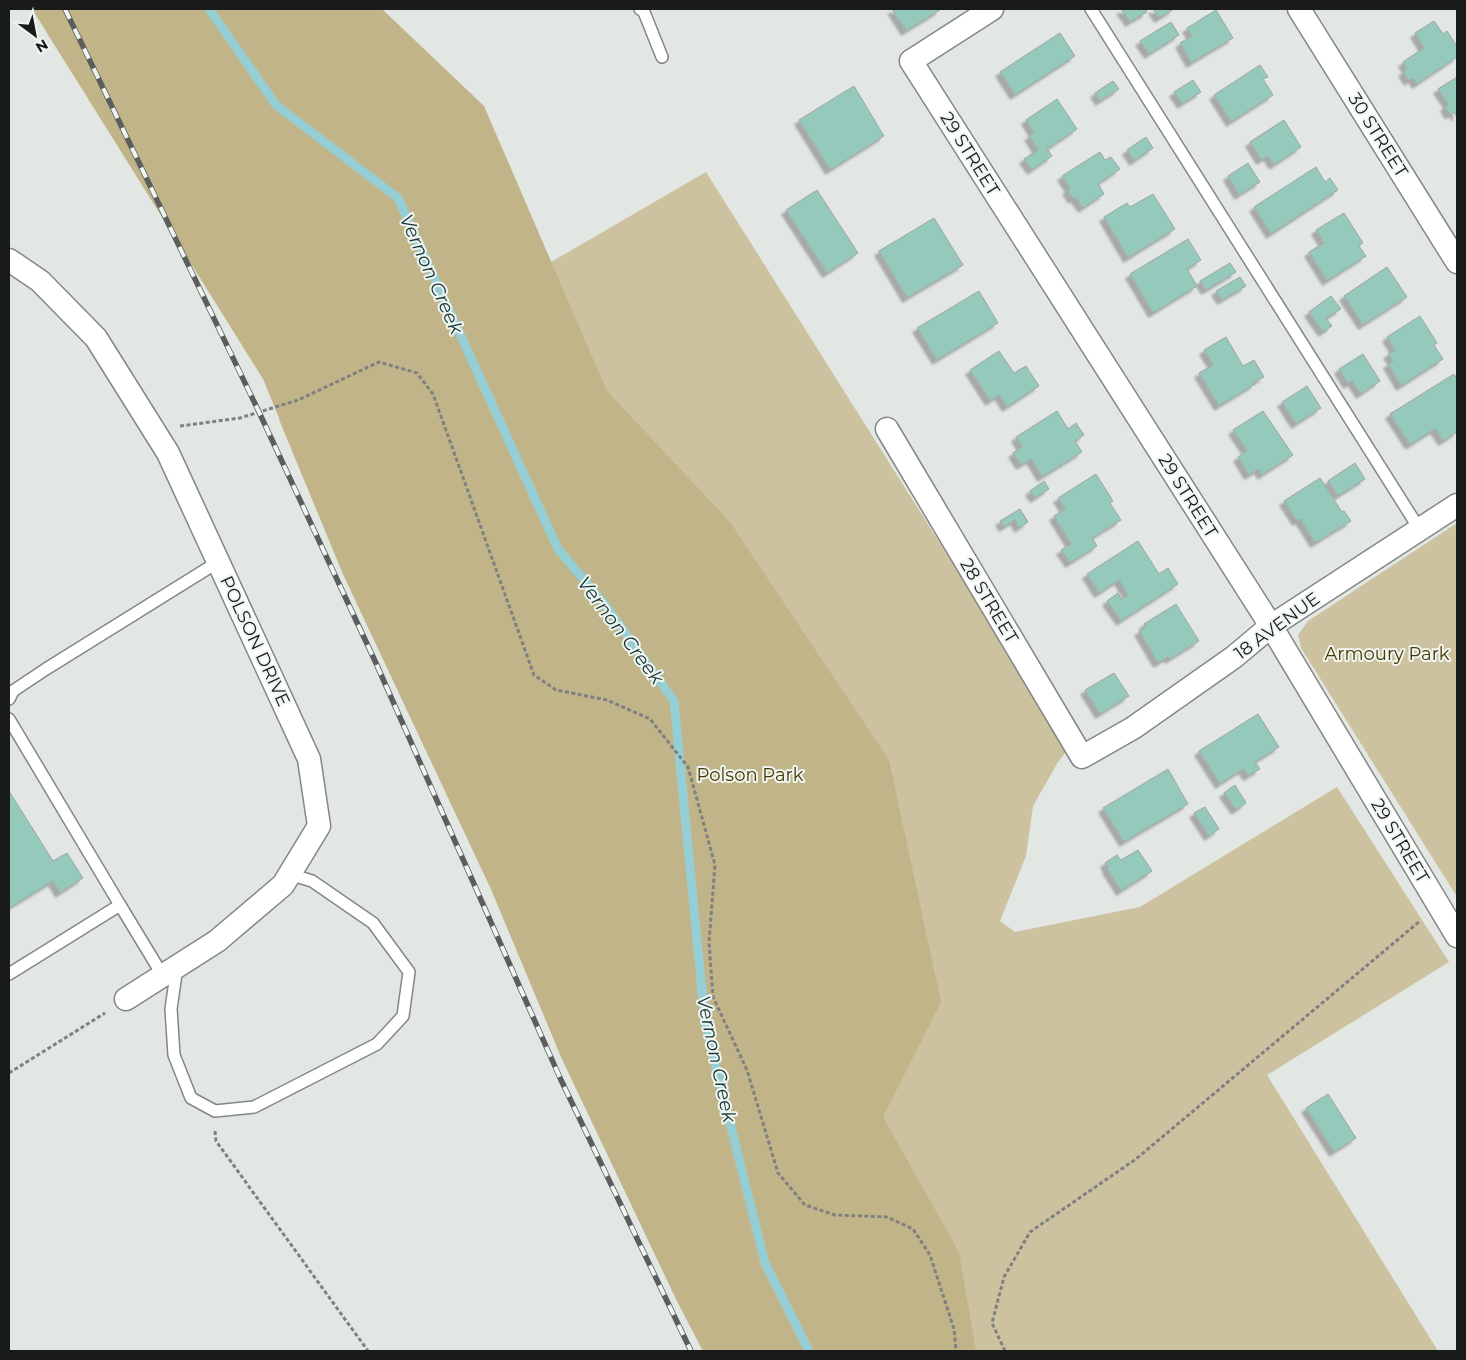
<svg xmlns="http://www.w3.org/2000/svg" width="1466" height="1360" viewBox="0 0 1466 1360" font-family="Montserrat,sans-serif">
	<defs>
		<filter id="shadow"><feDropShadow dx="-4.5" dy="4.5" stdDeviation="1" flood-color="#0004"/></filter>
	</defs>
	<rect width="100%" height="100%" fill="#e2e7e3"/>
	<g fill="#cdc2a0">
		<path d="M 706,172 L 1069,748 L 1058,762 L 1033,806 L 1026,856 L 1000,921 L 1015,932 L 1140,907 L 1337,787 L 1449,962 L 1267,1075 L 1438,1351 L 703,1351 L 678,1303 L 562,1059 L 491,889 L 343,574 L 279,420 Z"/>
		<path d="M 1457,523 L 1457,897 L 1301,648 L 1298,635 L 1308,621 Z"/>
	</g>
	<path fill="#c1b489" d="M 32,9 L 382,9 L 484,106 L 607,391 L 730,522 L 889,760 L 941,1002 L 883,1117 L 959,1252 L 976,1351 L 703,1351 L 678,1303 L 562,1059 L 491,889 L 343,574 L 263,379 Z"/>
	<g fill="none" stroke-linecap="round" stroke-linejoin="round">
		<path stroke="#95ced4" stroke-width="9" d="M 209,9 L 276,105 L 398,198 L 558,549 L 606,606 L 674,701 L 705,1023 L 765,1263 L 809,1351"/>
	</g>
	<g fill="#94c9bb" stroke="#9fa6a4" filter="url(#shadow)">
		<path d="M 892,9 L 939,9 L 940,10 L 906,31 Z"/>
		<path d="M 1121,9 L 1145,9 L 1147,12 L 1130,22 Z"/>
		<path d="M 1153,9 L 1174,9 L 1159,18 Z"/>
		<path d="M 1216,10 L 1233,38 L 1191,63 L 1180,43 L 1192,36 L 1187,28 Z"/>
		<path d="M 1434,21 L 1443,34 L 1447,31 L 1457,46 L 1457,57 L 1417,84 L 1413,78 L 1409,81 L 1403,72 L 1407,69 L 1403,62 L 1424,48 L 1415,33 Z"/>
		<path d="M 1171,22 L 1179,35 L 1149,54 L 1140,41 Z"/>
		<path d="M 1060,33 L 1075,56 L 1015,95 L 1000,72 Z"/>
		<path d="M 1260,65 L 1268,77 L 1263,79 L 1273,95 L 1231,122 L 1214,95 Z"/>
		<path d="M 1457,77 L 1457,117 L 1454,112 L 1450,115 L 1445,107 L 1448,104 L 1438,89 Z"/>
		<path d="M 1193,80 L 1201,92 L 1182,104 L 1174,92 Z"/>
		<path d="M 1113,81 L 1119,89 L 1100,101 L 1095,93 Z"/>
		<path d="M 854,86 L 884,136 L 830,170 L 799,120 Z"/>
		<path d="M 1057,99 L 1077,129 L 1047,149 L 1052,156 L 1032,170 L 1024,159 L 1038,150 L 1029,136 L 1034,133 L 1026,120 Z"/>
		<path d="M 1284,120 L 1301,147 L 1274,165 L 1268,156 L 1261,160 L 1250,142 Z"/>
		<path d="M 1146,137 L 1153,148 L 1134,161 L 1127,150 Z"/>
		<path d="M 1100,152 L 1105,160 L 1111,157 L 1120,169 L 1098,184 L 1104,194 L 1083,208 L 1075,197 L 1073,199 L 1067,190 L 1070,188 L 1062,176 Z"/>
		<path d="M 1248,163 L 1260,182 L 1239,195 L 1228,176 Z"/>
		<path d="M 1316,167 L 1325,182 L 1330,178 L 1338,190 L 1271,234 L 1254,207 Z"/>
		<path d="M 817,190 L 858,253 L 827,273 L 786,210 Z"/>
		<path d="M 1153,194 L 1175,229 L 1128,258 L 1104,217 L 1127,203 L 1130,207 Z"/>
		<path d="M 1344,213 L 1363,243 L 1359,246 L 1366,256 L 1327,281 L 1309,252 L 1324,243 L 1316,230 Z"/>
		<path d="M 934,218 L 963,265 L 907,298 L 879,251 Z"/>
		<path d="M 1188,239 L 1201,260 L 1187,269 L 1197,286 L 1153,313 L 1130,274 Z"/>
		<path d="M 1230,263 L 1236,272 L 1206,290 L 1200,281 Z"/>
		<path d="M 1387,267 L 1407,297 L 1363,325 L 1344,296 Z"/>
		<path d="M 1240,277 L 1246,286 L 1222,300 L 1216,291 Z"/>
		<path d="M 979,291 L 998,323 L 937,360 L 917,328 Z"/>
		<path d="M 1331,296 L 1341,309 L 1326,318 L 1332,326 L 1323,332 L 1309,312 Z"/>
		<path d="M 1420,316 L 1437,343 L 1434,345 L 1443,359 L 1401,386 L 1388,364 L 1393,361 L 1388,354 L 1395,350 L 1387,337 Z"/>
		<path d="M 1226,337 L 1243,366 L 1254,360 L 1264,377 L 1254,382 L 1255,384 L 1219,406 L 1199,373 L 1213,365 L 1204,350 Z"/>
		<path d="M 999,351 L 1014,373 L 1026,366 L 1039,386 L 1007,407 L 999,395 L 990,401 L 970,370 Z"/>
		<path d="M 1363,354 L 1380,381 L 1361,394 L 1352,381 L 1348,384 L 1339,369 Z"/>
		<path d="M 1454,374 L 1457,379 L 1457,421 L 1456,423 L 1457,432 L 1443,441 L 1435,429 L 1410,445 L 1390,414 Z"/>
		<path d="M 1307,386 L 1321,408 L 1296,424 L 1282,402 Z"/>
		<path d="M 1057,411 L 1068,429 L 1076,423 L 1084,435 L 1075,441 L 1082,452 L 1042,477 L 1031,459 L 1021,465 L 1013,453 L 1022,447 L 1016,437 Z"/>
		<path d="M 1263,411 L 1293,455 L 1262,475 L 1259,469 L 1249,475 L 1238,457 L 1247,451 L 1233,430 Z"/>
		<path d="M 1355,463 L 1365,479 L 1338,496 L 1328,481 Z"/>
		<path d="M 1096,474 L 1113,501 L 1110,503 L 1121,520 L 1092,538 L 1097,546 L 1070,563 L 1061,550 L 1071,544 L 1054,516 L 1065,509 L 1058,498 Z"/>
		<path d="M 1320,478 L 1342,512 L 1344,511 L 1351,521 L 1315,543 L 1300,519 L 1297,521 L 1284,501 Z"/>
		<path d="M 1044,481 L 1049,489 L 1035,498 L 1030,491 Z"/>
		<path d="M 1020,509 L 1028,522 L 1019,528 L 1015,520 L 1004,527 L 1000,521 Z"/>
		<path d="M 1138,541 L 1159,574 L 1168,568 L 1178,584 L 1121,621 L 1107,601 L 1118,593 L 1121,599 L 1128,595 L 1119,580 L 1099,593 L 1087,574 Z"/>
		<path d="M 1176,604 L 1199,641 L 1170,659 L 1168,657 L 1158,663 L 1139,631 L 1146,627 L 1144,624 Z"/>
		<path d="M 1114,673 L 1129,696 L 1100,714 L 1085,690 Z"/>
		<path d="M 1258,714 L 1279,747 L 1255,762 L 1260,769 L 1248,776 L 1243,769 L 1220,784 L 1199,751 Z"/>
		<path d="M 1168,769 L 1188,804 L 1124,842 L 1103,808 Z"/>
		<path d="M 1235,785 L 1246,803 L 1236,810 L 1224,793 Z"/>
		<path d="M 9,791 L 53,861 L 67,853 L 83,878 L 60,893 L 53,881 L 9,908 Z"/>
		<path d="M 1205,807 L 1219,829 L 1209,836 L 1194,813 Z"/>
		<path d="M 1138,850 L 1152,871 L 1121,891 L 1107,869 L 1108,868 L 1105,863 L 1117,855 L 1121,860 Z"/>
		<path d="M 1328,1094 L 1356,1138 L 1334,1152 L 1306,1108 Z"/>
	</g>
	<g fill="none" stroke-linecap="round" stroke-linejoin="round">
		<g stroke="#838884" stroke-width="14">
			<g id="service">
				<path d="M 640,9 L 644,12 L 662,57"/>
				<path d="M 1091,9 L 1420,530"/>
				<path d="M 9,699 L 13,691 L 46,669 L 218,562"/>
				<path d="M 9,719 L 120,905 L 9,974"/>
				<path d="M 120,905 L 163,976"/>
				<path d="M 177,967 L 171,1009 L 174,1055 L 191,1098 L 215,1111 L 254,1107 L 377,1044 L 403,1016 L 409,972 L 373,923 L 312,881 L 289,874"/>
			</g>
		</g>
		<g stroke="#838884" stroke-width="25">
			<g id="minor">
				<path d="M 992,9 L 911,61 L 1271,626 L 1457,936"/>
				<path d="M 1299,9 L 1457,262"/>
				<path d="M 9,260 L 40,281 L 96,338 L 168,453 L 309,759 L 319,826 L 283,885 L 217,941 L 126,999"/>
				<path d="M 887,429 L 1082,757 L 1133,728 L 1234,657 L 1271,626 L 1457,505"/>
			</g>
		</g>
		<g stroke="#7e817f" stroke-width="3" stroke-dasharray="4 2.5" stroke-linecap="butt">
			<path d="M 180,426 L 240,418 L 298,400 L 379,362 L 417,373 L 433,394 L 534,675 L 556,690 L 607,700 L 650,719 L 688,767 L 715,865 L 709,942 L 713,997 L 747,1070 L 778,1173 L 805,1205 L 835,1215 L 887,1217 L 913,1229 L 930,1255 L 954,1329 L 956,1351"/>
			<path d="M 9,1073 L 105,1013"/>
			<path d="M 215,1131 L 216,1141 L 368,1351"/>
			<path d="M 1005,1351 L 992,1323 L 1004,1277 L 1030,1232 L 1136,1159 L 1420,921"/>
		</g>
		<use href="#service" stroke="#fff" stroke-width="11"/>
		<use href="#minor" stroke="#fff" stroke-width="22"/>
		<g stroke="#5b5e5c" stroke-width="5.5">
			<path id="rail" d="M 65,9 L 259,412 L 375,661 L 561,1080 L 691,1351"/>
		</g>
		<use href="#rail" stroke="#eff5f0" stroke-width="4" stroke-dasharray="11" stroke-linecap="butt"/>
	</g>
	<g text-anchor="middle" stroke-width="4" stroke-linejoin="round" paint-order="stroke">
		<g font-size="18" fill="#191b1a" stroke="#eff5f0">
			<text transform="translate(1378 135) rotate(58)" y="6">30 STREET</text>
			<text transform="translate(970 154) rotate(58)" y="6">29 STREET</text>
			<text transform="translate(1188 496) rotate(58)" y="6">29 STREET</text>
			<text transform="translate(989 601) rotate(59)" y="6">28 STREET</text>
			<text transform="translate(1277 626) rotate(-36)" y="6">18 AVENUE</text>
			<text transform="translate(255 641) rotate(65)" y="6">POLSON DRIVE</text>
			<text transform="translate(1400 841) rotate(59)" y="6">29 STREET</text>
		</g>
		<g font-size="18" fill="#473800" stroke="#eff5f0">
			<text x="1387" y="660">Armoury Park</text>
			<text x="750" y="781">Polson Park</text>
		</g>
		<g font-size="19" font-style="italic" fill="#163436" stroke="#eff5f0">
			<text transform="translate(432 274) rotate(66)" y="7">Vernon Creek</text>
			<text transform="translate(621 630) rotate(53)" y="7">Vernon Creek</text>
			<text transform="translate(717 1059) rotate(78)" y="7">Vernon Creek</text>
		</g>
	</g>
	<rect width="1466" height="1360" fill="none" stroke="#191b1a" stroke-width="20"/>
	<g transform="translate(35 35) rotate(148)" stroke="#eff5f0" stroke-width="4" paint-order="stroke">
	<path d="M0-4L9 19L0 12L-9 19Z" fill="#191b1a"/>
	<text y="-8" font-size="14" font-weight="bold" text-anchor="middle" fill="#191b1a">N</text>
	</g>
</svg>
